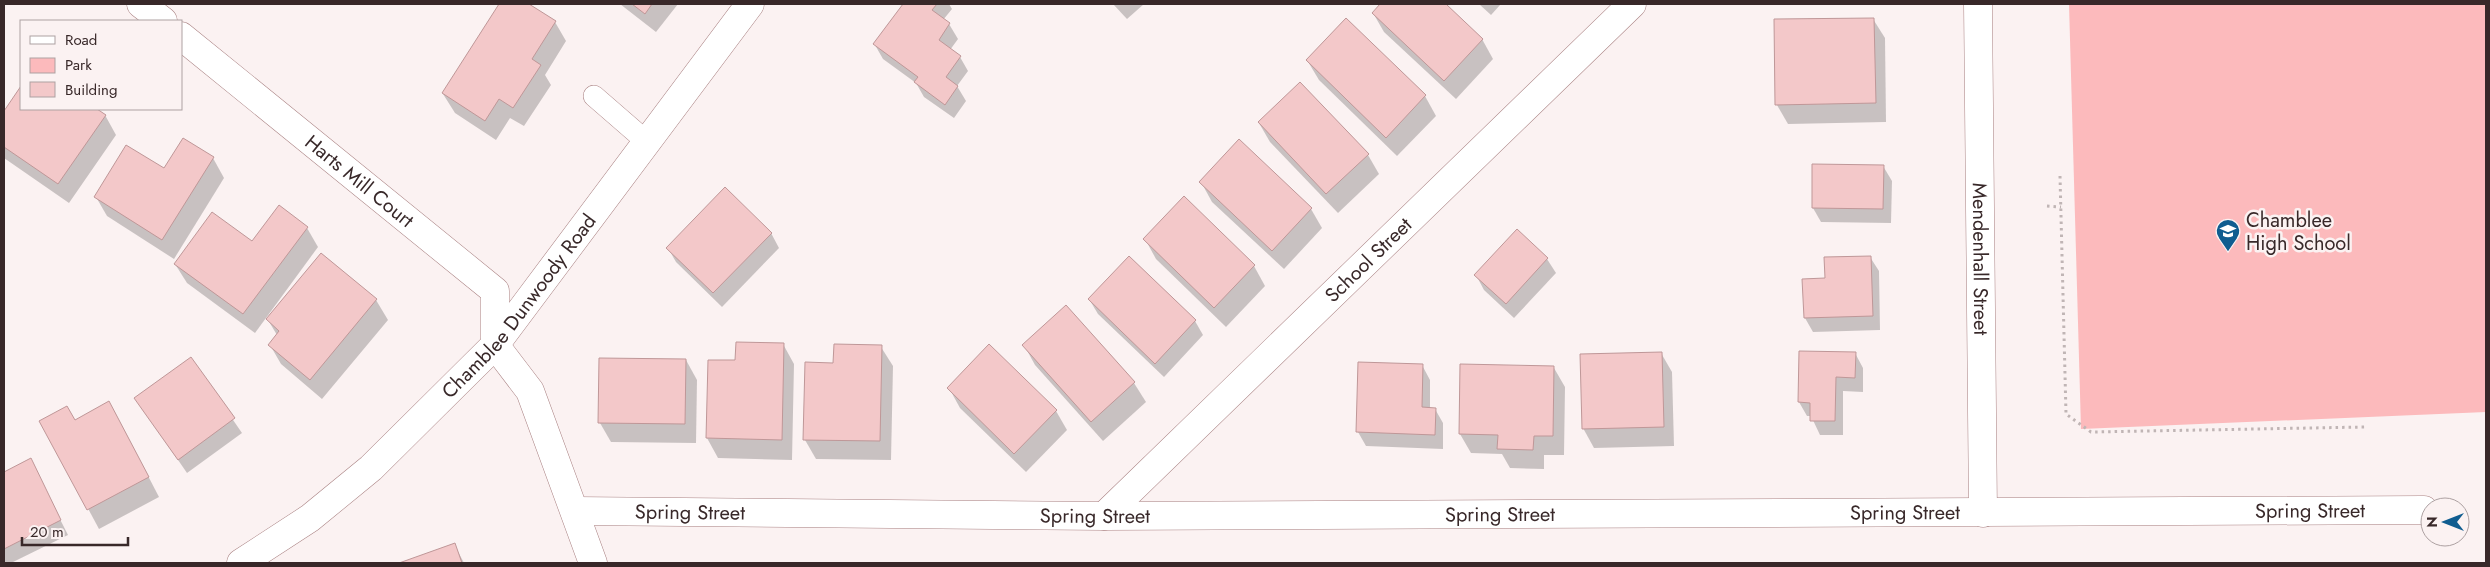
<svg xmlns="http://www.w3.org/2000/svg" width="2490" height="567" viewBox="0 0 2490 567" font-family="Jost,sans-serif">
	<rect width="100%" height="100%" fill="#fbf2f2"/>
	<path fill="#fcbabc" d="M 2069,4 L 2486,4 L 2486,412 L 2081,429 Z"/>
	<g fill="#0003">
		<path d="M 501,4 L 526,4 L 555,22 L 566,41 L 545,75 L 551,85 L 524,126 L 510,118 L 496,140 L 455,113 L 443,94 Z"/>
		<path d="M 620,4 L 678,4 L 656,32 Z"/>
		<path d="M 905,4 L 949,4 L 952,9 L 943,20 L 949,24 L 958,39 L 950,50 L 960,57 L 968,71 L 957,86 L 966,101 L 954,118 L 924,97 L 916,83 L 883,59 L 875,45 Z"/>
		<path d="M 1113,4 L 1144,4 L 1127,19 Z"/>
		<path d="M 1381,4 L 1444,4 L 1482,39 L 1493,59 L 1456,99 L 1384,32 L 1373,13 Z"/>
		<path d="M 1479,4 L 1501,4 L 1491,15 Z"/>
		<path d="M 1346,19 L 1425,96 L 1436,116 L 1397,156 L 1319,80 L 1307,60 Z"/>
		<path d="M 1873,19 L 1885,38 L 1886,122 L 1788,124 L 1777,105 Z"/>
		<path d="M 21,88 L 21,109 L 95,109 L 105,115 L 116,135 L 69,203 L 4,158 L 4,114 Z"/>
		<path d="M 1259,123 L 1368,155 L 1379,174 L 1338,213 L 1270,142 Z"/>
		<path d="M 1239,141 L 1311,209 L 1322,228 L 1284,269 L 1212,202 L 1201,182 Z"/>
		<path d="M 213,158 L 224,178 L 174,259 L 107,216 L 96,197 L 164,170 Z"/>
		<path d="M 1883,166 L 1892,181 L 1891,223 L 1821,222 L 1813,208 Z"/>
		<path d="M 307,228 L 318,247 L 255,333 L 187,283 L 175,264 Z"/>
		<path d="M 1517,231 L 1547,259 L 1556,273 L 1514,318 L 1484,290 L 1476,275 Z"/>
		<path d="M 771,233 L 779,248 L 722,307 L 676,262 L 668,248 Z"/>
		<path d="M 1145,239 L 1254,266 L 1265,286 L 1226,327 L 1156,259 Z"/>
		<path d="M 322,254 L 376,300 L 388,320 L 322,399 L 281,364 L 270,345 L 277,335 L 268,320 Z"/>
		<path d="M 1870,257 L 1879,271 L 1880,330 L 1813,332 L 1805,318 L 1804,280 L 1826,279 Z"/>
		<path d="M 1089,299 L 1195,321 L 1203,335 L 1164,377 L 1098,314 Z"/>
		<path d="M 1066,307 L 1134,383 L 1146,402 L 1103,441 L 1035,365 L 1024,345 Z"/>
		<path d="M 783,344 L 794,364 L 792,460 L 718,458 L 707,438 L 709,361 L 736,361 Z"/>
		<path d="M 881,347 L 893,366 L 891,460 L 816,459 L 805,440 L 835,364 Z"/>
		<path d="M 1661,353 L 1672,372 L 1674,446 L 1594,448 L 1583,428 Z"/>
		<path d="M 1855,353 L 1863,368 L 1863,392 L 1843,391 L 1843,435 L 1820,435 L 1811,416 L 1807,416 L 1799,402 Z"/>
		<path d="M 191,359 L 242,433 L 187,473 L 136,399 Z"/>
		<path d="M 686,360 L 697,380 L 696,443 L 611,442 L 600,423 Z"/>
		<path d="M 1422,365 L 1430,380 L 1430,409 L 1435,409 L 1443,423 L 1443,449 L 1366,446 L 1358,432 Z"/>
		<path d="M 1554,368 L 1565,387 L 1564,455 L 1544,455 L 1544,469 L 1510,468 L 1502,454 L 1471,453 L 1460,434 Z"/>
		<path d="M 949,388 L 1056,411 L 1067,430 L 1026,472 L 960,408 Z"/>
		<path d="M 41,421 L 120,422 L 159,497 L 99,529 Z"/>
		<path d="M 30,460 L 68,535 L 11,563 L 5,563 L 4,473 Z"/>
		<path d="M 454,544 L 464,563 L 403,563 Z"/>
	</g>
	<g fill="#f3c8c9" stroke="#bf9798">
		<path d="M 499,4 L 529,4 L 556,21 L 532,59 L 541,65 L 513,108 L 499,99 L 485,121 L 442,93 Z"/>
		<path d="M 632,4 L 652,4 L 645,14 Z"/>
		<path d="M 903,4 L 937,4 L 932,10 L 950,23 L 939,40 L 961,56 L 946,77 L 958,86 L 945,105 L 914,82 L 918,77 L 873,44 Z"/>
		<path d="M 1380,4 L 1446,4 L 1483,39 L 1444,81 L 1372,13 Z"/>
		<path d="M 1346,18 L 1426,95 L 1386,138 L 1306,60 Z"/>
		<path d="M 1874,18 L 1876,103 L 1775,105 L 1774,19 Z"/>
		<path d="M 1300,82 L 1369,154 L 1326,194 L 1258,122 Z"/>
		<path d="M 21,86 L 21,109 L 97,109 L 106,115 L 58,184 L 4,147 L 4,111 Z"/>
		<path d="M 183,138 L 214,157 L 162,240 L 94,197 L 126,145 L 164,168 Z"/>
		<path d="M 1239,139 L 1312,208 L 1272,251 L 1199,182 Z"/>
		<path d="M 1812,164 L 1884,165 L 1883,209 L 1812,208 Z"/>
		<path d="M 725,187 L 772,233 L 713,293 L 666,248 Z"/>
		<path d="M 1184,196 L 1255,265 L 1214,308 L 1143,239 Z"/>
		<path d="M 279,205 L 308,227 L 243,314 L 174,264 L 212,212 L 252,241 Z"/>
		<path d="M 1517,229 L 1548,258 L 1506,304 L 1474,275 Z"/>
		<path d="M 321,253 L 377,299 L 310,380 L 268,345 L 279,331 L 266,319 Z"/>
		<path d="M 1129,256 L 1196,320 L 1155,364 L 1088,299 Z"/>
		<path d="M 1871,256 L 1873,316 L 1804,318 L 1802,279 L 1825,278 L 1824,257 Z"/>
		<path d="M 1066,305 L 1135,382 L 1091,422 L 1022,345 Z"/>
		<path d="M 736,342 L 784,343 L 782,440 L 706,438 L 708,360 L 735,360 Z"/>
		<path d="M 834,344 L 882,345 L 880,441 L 803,440 L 805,362 L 833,363 Z"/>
		<path d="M 989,344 L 1057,410 L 1014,454 L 947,388 Z"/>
		<path d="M 1799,351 L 1856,352 L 1855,378 L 1836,377 L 1835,421 L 1810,421 L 1810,403 L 1798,402 Z"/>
		<path d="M 1662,352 L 1664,427 L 1582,429 L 1580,354 Z"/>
		<path d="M 191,357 L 235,418 L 178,460 L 134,398 Z"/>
		<path d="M 599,358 L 686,359 L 685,424 L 598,423 Z"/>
		<path d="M 1358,362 L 1423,364 L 1422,407 L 1436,408 L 1435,435 L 1356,432 Z"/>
		<path d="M 1460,364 L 1554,366 L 1553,436 L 1534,436 L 1533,450 L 1497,449 L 1498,435 L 1459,434 Z"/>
		<path d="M 109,401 L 149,477 L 87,510 L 39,421 L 67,406 L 75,420 Z"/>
		<path d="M 31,458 L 61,520 L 4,549 L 4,472 Z"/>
		<path d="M 455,543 L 462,563 L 399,563 Z"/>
	</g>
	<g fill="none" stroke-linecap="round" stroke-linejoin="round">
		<g stroke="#a98182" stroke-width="22">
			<path id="service" d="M 594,96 L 647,142"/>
		</g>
		<g stroke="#a98182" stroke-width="29">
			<g id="minor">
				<path d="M 141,4 L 163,21"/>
				<path id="s1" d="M 1978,4 L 1983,513"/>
				<path id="s2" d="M 181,36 L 495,291 L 495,345"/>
				<path id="s3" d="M 575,511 L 1104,516 L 2424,510"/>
				<path id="s4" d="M 1104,516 L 1632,4"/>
			</g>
		</g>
		<g stroke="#a98182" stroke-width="29">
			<g id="tertiary">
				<path d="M 495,345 L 530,391 L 593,563"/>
				<path id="s5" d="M 241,563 L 310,518 L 371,468 L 495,345 L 750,4"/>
			</g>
		</g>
		<g stroke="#c0b5b5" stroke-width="3" stroke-dasharray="2.5 4" stroke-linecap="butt">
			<path d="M 2060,176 L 2066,414 L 2091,432 L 2365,427"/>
			<path d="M 2047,206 L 2061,207"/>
		</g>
		<use href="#service" stroke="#fff" stroke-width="21"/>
		<use href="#minor" stroke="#fff" stroke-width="28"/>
		<use href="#tertiary" stroke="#fff" stroke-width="28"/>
	</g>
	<defs>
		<g id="school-pin" transform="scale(1.25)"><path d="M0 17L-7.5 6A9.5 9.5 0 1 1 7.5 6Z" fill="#105d90" stroke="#fbf2f2"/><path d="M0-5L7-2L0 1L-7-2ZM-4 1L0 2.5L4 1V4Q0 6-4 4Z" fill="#fff"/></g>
	</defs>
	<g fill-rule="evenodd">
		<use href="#school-pin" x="2228" y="231"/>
	</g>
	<g text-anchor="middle" stroke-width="5" stroke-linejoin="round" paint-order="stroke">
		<g font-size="20" fill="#382829" stroke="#fbf2f2">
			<text dy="7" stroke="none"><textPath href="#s2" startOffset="230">Harts Mill Court</textPath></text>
			<text dy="7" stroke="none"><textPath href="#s1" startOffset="255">Mendenhall Street</textPath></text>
			<text dy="7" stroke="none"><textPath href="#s4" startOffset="368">School Street</textPath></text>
			<text dy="7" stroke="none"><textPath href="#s5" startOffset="381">Chamblee Dunwoody Road</textPath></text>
			<text dy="7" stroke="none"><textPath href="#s3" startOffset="1735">Spring Street</textPath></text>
			<text dy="7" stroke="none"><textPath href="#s3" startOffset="115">Spring Street</textPath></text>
			<text dy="7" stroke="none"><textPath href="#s3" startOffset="1330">Spring Street</textPath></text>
			<text dy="7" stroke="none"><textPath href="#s3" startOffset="925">Spring Street</textPath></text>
			<text dy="7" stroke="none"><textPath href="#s3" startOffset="520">Spring Street</textPath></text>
		</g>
		<g font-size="20" fill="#382829" stroke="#fbf2f2" text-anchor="start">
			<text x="2246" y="227">Chamblee<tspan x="2246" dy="23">High School</tspan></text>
		</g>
	</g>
	<rect width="2490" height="567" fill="none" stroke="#382829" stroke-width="10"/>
	<rect x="20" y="20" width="162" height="90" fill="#fbf2f2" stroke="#ada1a2"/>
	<rect x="30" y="36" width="25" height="8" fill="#ffffff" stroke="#ada1a2"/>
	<text x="65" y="45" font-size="15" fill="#382829">Road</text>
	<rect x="30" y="58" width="25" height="15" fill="#fcbabc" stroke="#ada1a2"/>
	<text x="65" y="70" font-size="15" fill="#382829">Park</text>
	<rect x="30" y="82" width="25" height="15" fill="#f3c8c9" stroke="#ada1a2"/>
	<text x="65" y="95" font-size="15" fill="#382829">Building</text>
	<g transform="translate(2445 522) rotate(270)"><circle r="24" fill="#fbf2f2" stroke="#ada1a2"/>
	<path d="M0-4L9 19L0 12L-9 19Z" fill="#105d90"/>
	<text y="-8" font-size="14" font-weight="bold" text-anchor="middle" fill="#382829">N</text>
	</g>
	<path d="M22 537v8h106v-8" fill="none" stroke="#382829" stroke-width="2.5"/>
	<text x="30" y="537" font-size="15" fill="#382829" stroke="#fbf2f2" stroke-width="4" paint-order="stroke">20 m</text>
</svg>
